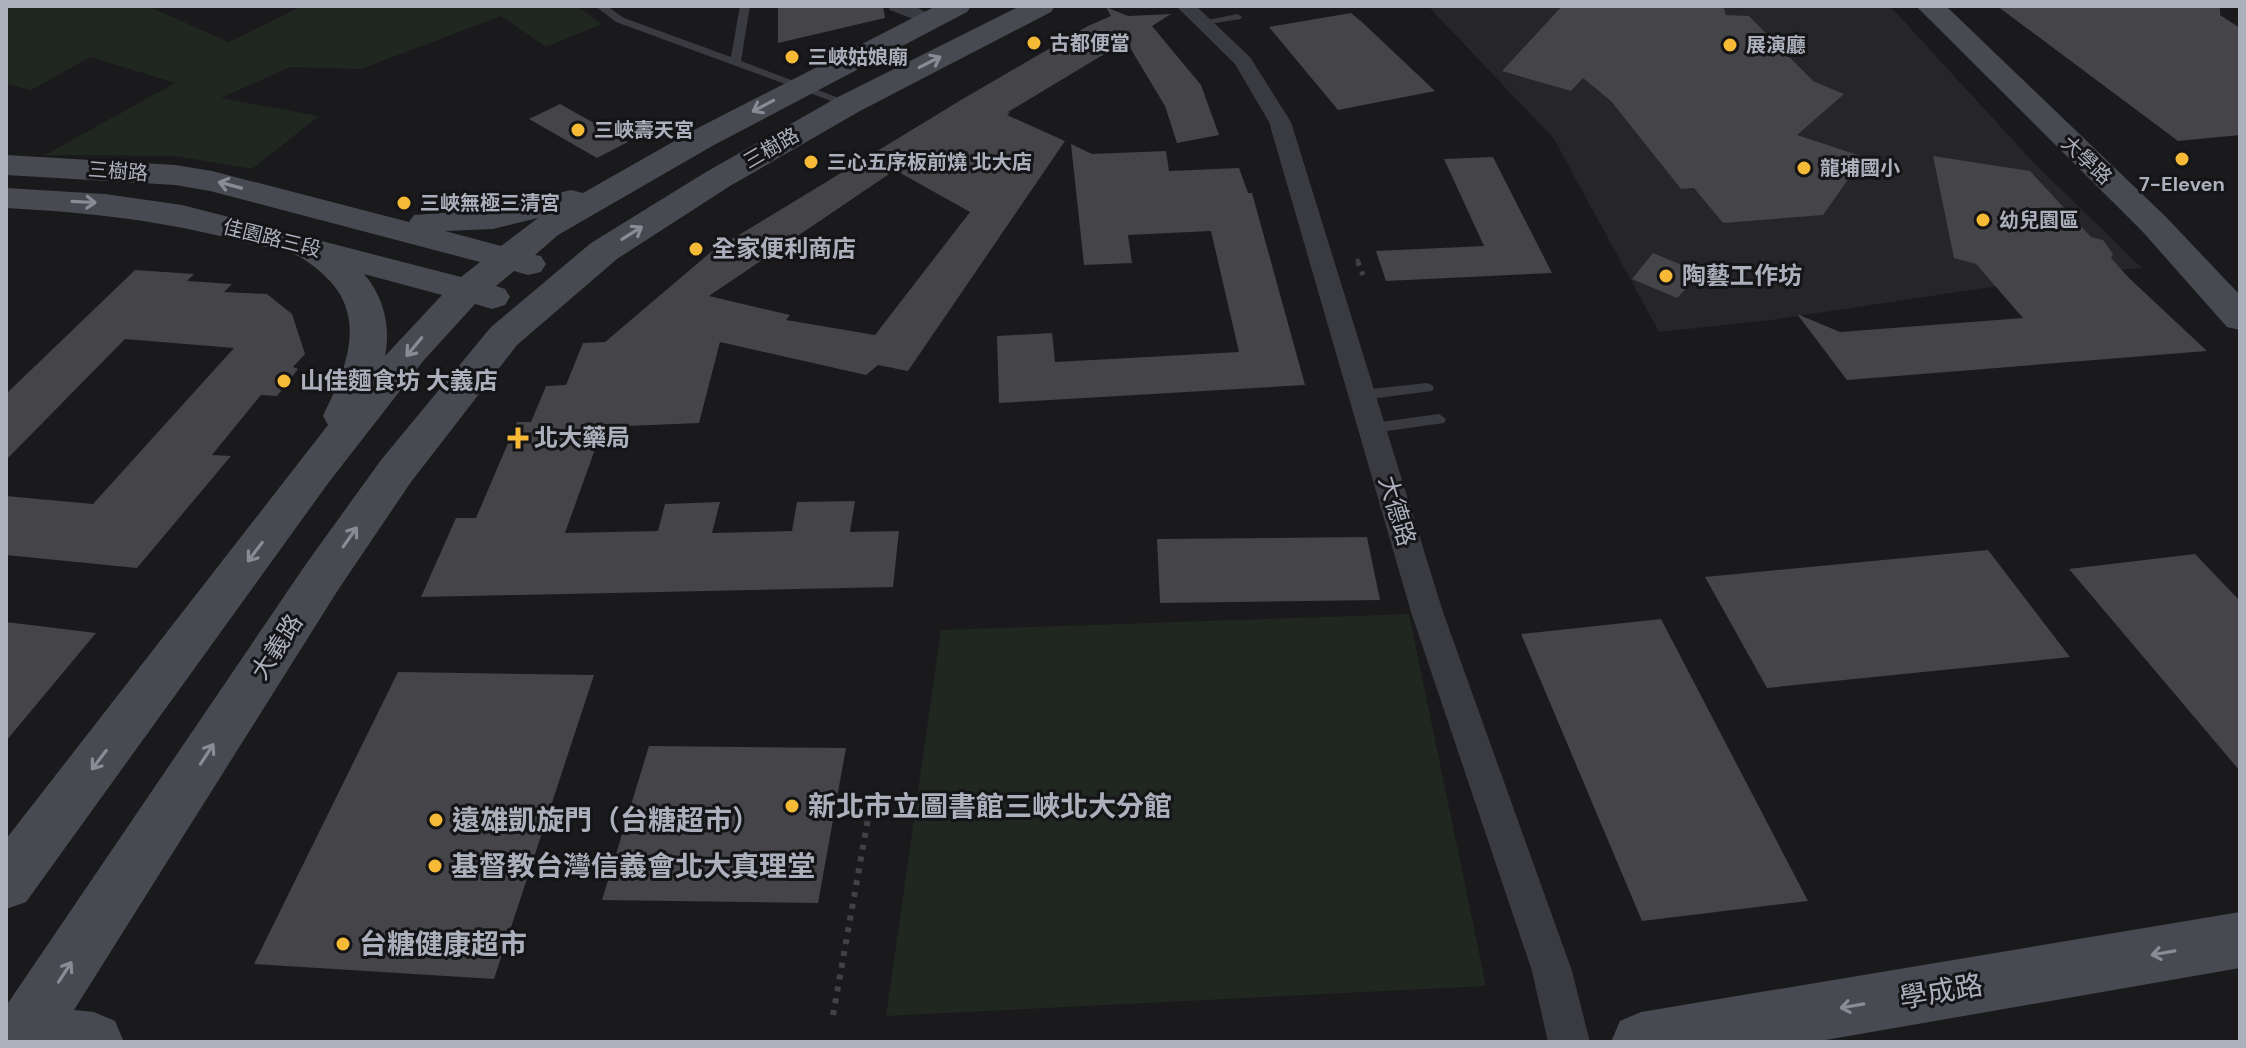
<svg xmlns="http://www.w3.org/2000/svg" width="2246" height="1048" viewBox="0 0 2246 1048" font-family="'DM Sans','Noto Sans TC',sans-serif">
	<rect width="100%" height="100%" fill="#1a191c"/>
	<path fill="#262529" d="M 1428,6 L 1890,6 L 2034,163 L 2142,268 L 2083,273 L 1771,320 L 1659,332 L 1554,139 Z"/>
	<g fill="#1f2720">
		<path d="M 6,6 L 147,6 L 229,42 L 302,6 L 576,6 L 602,24 L 546,47 L 501,16 L 361,69 L 290,67 L 221,98 L 319,116 L 252,169 L 175,156 L 45,155 L 175,83 L 91,57 L 31,90 L 6,84 Z"/>
		<path d="M 1409,614 L 1486,986 L 886,1016 L 941,630 Z"/>
	</g>
	<g fill="#444449" fill-rule="evenodd">
		<path d="M 778,6 L 883,6 L 885,18 L 778,43 Z"/>
		<path d="M 1562,6 L 1723,6 L 1726,15 L 1749,16 L 1813,81 L 1844,94 L 1797,135 L 1864,157 L 1823,215 L 1723,223 L 1694,188 L 1681,189 L 1611,101 L 1583,78 L 1571,91 L 1502,71 Z"/>
		<path d="M 1997,6 L 2220,6 L 2220,15 L 2240,28 L 2240,135 L 2178,141 Z"/>
		<path d="M 1106,7 L 1128,16 L 1171,14 L 1152,26 L 1201,85 L 1219,135 L 1177,143 L 1165,106 L 1126,41 L 1008,112 L 1010,113 L 1007,115 L 1065,141 L 908,371 L 878,365 L 866,375 L 720,342 L 699,423 L 603,427 L 565,533 L 658,531 L 665,504 L 720,502 L 712,533 L 792,531 L 797,502 L 855,501 L 850,532 L 899,531 L 893,587 L 421,597 L 456,518 L 476,518 L 517,422 L 531,422 L 546,386 L 566,385 L 583,343 L 605,342 L 711,252 L 961,100 L 1088,26 L 1111,16 ZM 895,170 L 970,212 L 875,335 L 786,320 L 790,315 L 709,296 Z"/>
		<path d="M 1351,13 L 1363,23 L 1435,91 L 1338,110 L 1269,27 Z"/>
		<path d="M 560,104 L 628,142 L 597,158 L 529,119 Z"/>
		<path d="M 1071,144 L 1092,154 L 1166,151 L 1169,171 L 1239,168 L 1248,193 L 1252,193 L 1305,385 L 999,403 L 997,336 L 1052,333 L 1055,362 L 1239,352 L 1211,231 L 1128,235 L 1132,263 L 1084,265 Z"/>
		<path d="M 1933,156 L 2030,171 L 2091,237 L 2103,240 L 2113,254 L 2111,258 L 2129,278 L 2207,351 L 1847,380 L 1797,314 L 1840,332 L 2023,318 L 1976,264 L 1954,258 Z"/>
		<path d="M 1493,157 L 1552,273 L 1386,281 L 1376,251 L 1484,246 L 1444,159 Z"/>
		<path d="M 1653,253 L 1701,273 L 1677,298 L 1632,279 Z"/>
		<path d="M 135,270 L 194,274 L 187,281 L 232,284 L 224,292 L 267,294 L 292,314 L 305,354 L 293,367 L 298,369 L 277,396 L 261,395 L 212,455 L 231,456 L 137,568 L 6,555 L 6,496 L 93,504 L 234,348 L 125,339 L 6,460 L 6,394 Z"/>
		<path d="M 1367,537 L 1380,600 L 1160,603 L 1157,539 Z"/>
		<path d="M 1988,550 L 2070,657 L 1767,688 L 1705,577 Z"/>
		<path d="M 2195,554 L 2240,601 L 2240,771 L 2069,569 Z"/>
		<path d="M 1661,619 L 1808,901 L 1642,921 L 1521,634 Z"/>
		<path d="M 6,622 L 96,633 L 6,741 Z"/>
		<path d="M 398,672 L 594,675 L 494,979 L 254,964 Z"/>
		<path d="M 649,746 L 846,748 L 818,903 L 602,900 Z"/>
	</g>
	<g fill="none" stroke-linecap="round" stroke-linejoin="round">
		<path stroke="#404248" stroke-width="4" stroke-dasharray="3 4" stroke-linecap="butt" d="M 1357,259 L 1359,264"/>
		<path stroke="#404248" stroke-width="5" stroke-dasharray="4 6" stroke-linecap="butt" d="M 1358,262 L 1365,280"/>
		<path stroke="#404248" stroke-width="6" stroke-dasharray="5 7" stroke-linecap="butt" d="M 833,1015 L 869,813 L 834,814"/>
		<g fill="#3a3b41" fill-rule="evenodd">
			<path d="M 595,6 L 607,6 L 624,18 L 731,57 L 740,6 L 750,6 L 741,61 L 855,104 L 845,106 L 616,22 Z"/>
			<path d="M 1237,14 L 1242,17 L 1241,19 L 1203,25 L 1198,22 Z"/>
			<path d="M 1427,383 L 1432,385 L 1434,388 L 1432,391 L 1362,400 L 1355,395 L 1362,390 Z"/>
			<path d="M 1439,414 L 1446,419 L 1444,423 L 1373,433 L 1366,428 L 1373,423 Z"/>
		</g>
		<g fill="#3a3b41" fill-rule="evenodd">
			<path d="M 888,6 L 914,6 L 939,19 L 929,25 L 890,10 Z"/>
			<path d="M 1176,6 L 1196,6 L 1250,57 L 1291,122 L 1443,612 L 1572,971 L 1590,1042 L 1548,1042 L 1532,971 L 1411,612 L 1269,122 L 1235,64 Z"/>
		</g>
		<g fill="#484a51" fill-rule="evenodd">
			<path d="M 936,6 L 971,6 L 967,12 L 714,145 L 558,235 L 535,255 L 541,256 L 546,264 L 541,272 L 528,275 L 514,271 L 496,286 L 505,289 L 510,297 L 505,305 L 492,309 L 475,304 L 424,360 L 329,482 L 26,902 L 6,909 L 6,839 L 328,425 L 323,416 C 339,383 359,342 345,305 C 339,286 317,267 300,257 C 286,249 263,247 247,243 C 162,220 93,213 6,208 L 6,188 L 105,194 L 182,205 L 461,277 L 480,262 L 210,191 L 175,185 L 6,175 L 6,155 L 175,165 L 212,171 L 409,222 L 414,215 L 493,209 L 571,190 L 583,193 L 692,131 ZM 538,218 L 501,246 L 445,231 L 493,229 ZM 364,274 L 442,295 L 385,356 C 391,327 384,297 364,274 Z"/>
			<path d="M 1020,6 L 1055,6 L 1051,12 L 860,111 L 730,186 L 617,259 L 517,345 L 411,482 L 338,590 L 74,1010 L 94,1012 L 115,1021 L 124,1042 L 6,1042 L 6,1006 L 306,564 L 381,460 L 491,327 L 591,243 L 706,172 L 838,97 Z"/>
			<path d="M 1916,6 L 1946,6 L 2166,217 L 2240,295 L 2240,330 L 2227,327 L 2142,231 Z"/>
			<path d="M 2240,912 L 2240,968 L 1814,1042 L 1611,1042 L 1620,1021 L 1641,1012 Z"/>
		</g>
	</g>
	<defs><path id="oneway-shaft" d="M-6 0H5M1.5-3L5.5 0L1.5 3" fill="none" stroke-width="1.6" stroke-linecap="round" stroke-linejoin="round" transform="scale(2)"/></defs>
	<g stroke="#898c97">
		<use href="#oneway-shaft" transform="translate(930 62) rotate(-27)"/>
		<use href="#oneway-shaft" transform="translate(763 106) rotate(152)"/>
		<use href="#oneway-shaft" transform="translate(230 185) rotate(-165)"/>
		<use href="#oneway-shaft" transform="translate(84 202) rotate(3)"/>
		<use href="#oneway-shaft" transform="translate(632 233) rotate(-32)"/>
		<use href="#oneway-shaft" transform="translate(414 347) rotate(130)"/>
		<use href="#oneway-shaft" transform="translate(350 537) rotate(-55)"/>
		<use href="#oneway-shaft" transform="translate(255 552) rotate(127)"/>
		<use href="#oneway-shaft" transform="translate(207 754) rotate(-57)"/>
		<use href="#oneway-shaft" transform="translate(99 760) rotate(127)"/>
		<use href="#oneway-shaft" transform="translate(2163 953) rotate(170)"/>
		<use href="#oneway-shaft" transform="translate(65 972) rotate(-57)"/>
		<use href="#oneway-shaft" transform="translate(1852 1006) rotate(170)"/>
	</g>
	<g fill="#f6ba37" stroke="#151417" stroke-width="3">
		<circle cx="1034" cy="43" r="8"/>
		<circle cx="1730" cy="45" r="8"/>
		<circle cx="792" cy="57" r="8"/>
		<circle cx="578" cy="130" r="8"/>
		<circle cx="2182" cy="159" r="8"/>
		<circle cx="811" cy="162" r="8"/>
		<circle cx="1804" cy="168" r="8"/>
		<circle cx="404" cy="203" r="8"/>
		<circle cx="1983" cy="220" r="8"/>
		<circle cx="696" cy="249" r="8"/>
		<circle cx="1666" cy="276" r="8"/>
		<circle cx="284" cy="381" r="8"/>
		<path d="M514 426h8v8h8v8h-8v8h-8v-8h-8v-8h8z"/>
		<circle cx="792" cy="806" r="8"/>
		<circle cx="436" cy="820" r="8"/>
		<circle cx="435" cy="866" r="8"/>
		<circle cx="343" cy="944" r="8"/>
	</g>
	<g text-anchor="middle" stroke-width="6" stroke-linejoin="round" paint-order="stroke">
		<g font-size="20" font-weight="bold" fill="#acb0bc" stroke="#151417" text-anchor="start">
			<text x="1050" y="50">古都便當</text>
			<text x="1746" y="52">展演廳</text>
			<text x="808" y="64">三峽姑娘廟</text>
			<text x="594" y="137">三峽壽天宮</text>
			<text x="827" y="169">三心五序板前燒 北大店</text>
			<text x="1820" y="175">龍埔國小</text>
			<text x="2182" y="191" text-anchor="middle">7-Eleven</text>
			<text x="420" y="210">三峽無極三清宮</text>
			<text x="1999" y="227">幼兒園區</text>
		</g>
		<g font-size="20" fill="#acb0bc" stroke="#151417">
			<text transform="translate(771 148) rotate(-30)" y="7">三樹路</text>
			<text transform="translate(2087 160) rotate(43)" y="7">大學路</text>
			<text transform="translate(118 171) rotate(4)" y="7">三樹路</text>
			<text transform="translate(272 238) rotate(14)" y="7">佳園路三段</text>
		</g>
		<g font-size="24" font-weight="bold" fill="#acb0bc" stroke="#151417" text-anchor="start">
			<text x="712" y="257">全家便利商店</text>
			<text x="1682" y="284">陶藝工作坊</text>
			<text x="300" y="389">山佳麵食坊 大義店</text>
			<text x="534" y="446">北大藥局</text>
		</g>
		<g font-size="24" fill="#acb0bc" stroke="#151417">
			<text transform="translate(1397 511) rotate(73)" y="8">大德路</text>
			<text transform="translate(277 647) rotate(-57)" y="8">大義路</text>
		</g>
		<g font-size="28" font-weight="bold" fill="#acb0bc" stroke="#151417" text-anchor="start">
			<text x="808" y="816">新北市立圖書館三峽北大分館</text>
			<text x="452" y="830">遠雄凱旋門（台糖超市）</text>
			<text x="451" y="876">基督教台灣信義會北大真理堂</text>
			<text x="359" y="954">台糖健康超市</text>
		</g>
		<g font-size="28" fill="#acb0bc" stroke="#151417">
			<text transform="translate(1941 991) rotate(-10)" y="10">學成路</text>
		</g>
	</g>
	<rect width="2246" height="1048" fill="none" stroke="#acb0bc" stroke-width="16"/>
</svg>
